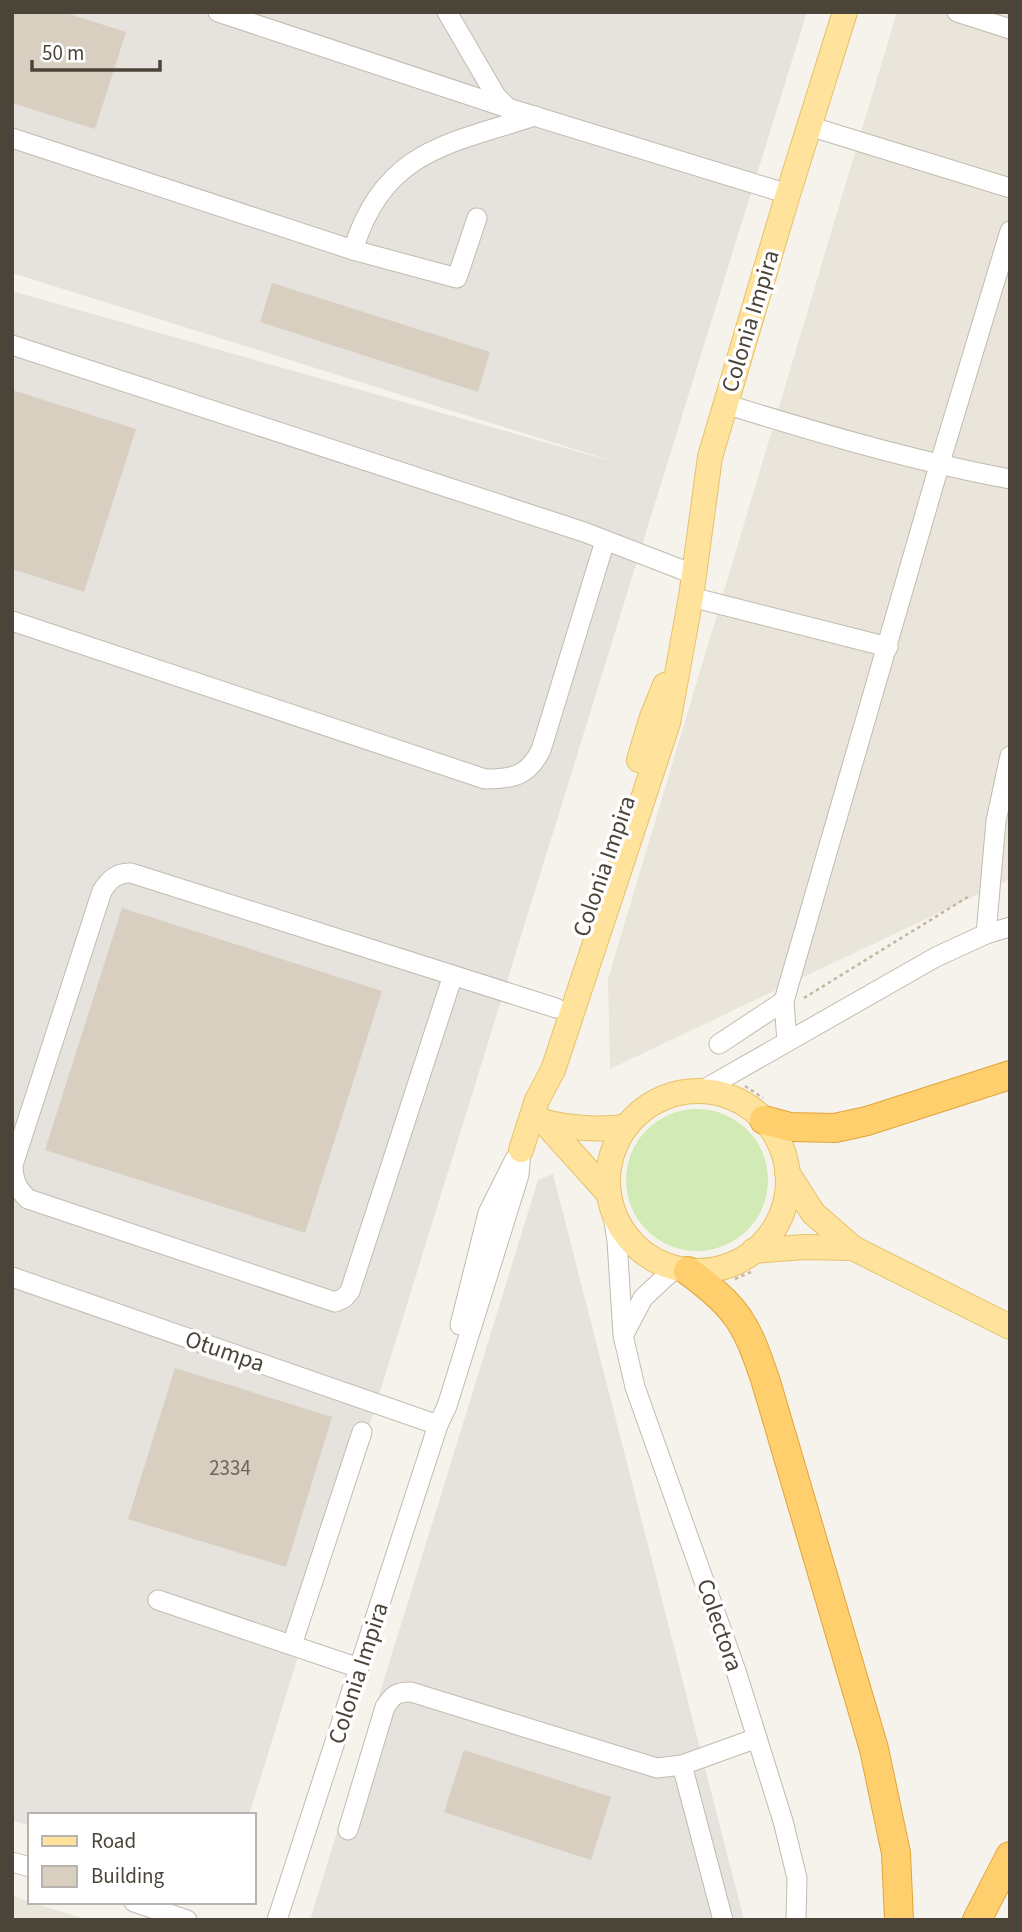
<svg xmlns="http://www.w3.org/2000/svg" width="1022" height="1932" viewBox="0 0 1022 1932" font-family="'Source Sans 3',sans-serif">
	<rect width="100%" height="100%" fill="#f6f3ec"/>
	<g fill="#eae5da">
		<path d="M 897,12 L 1010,12 L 1010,879 L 610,1069 L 608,979 Z"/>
		<path d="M 12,1895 L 30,1902 L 88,1920 L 12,1920 Z"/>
	</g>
	<g fill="#e6e2dd">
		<path d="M 12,12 L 807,12 L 249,1815 L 30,1815 L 30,1826 L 12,1820 L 12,291 L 625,465 L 12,273 Z"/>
		<path d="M 553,1174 L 744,1920 L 310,1920 L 538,1180 Z"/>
	</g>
	<circle fill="#d2eab5" cx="697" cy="1180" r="71"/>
	<g fill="#d8cfc1">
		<path d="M 12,12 L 63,12 L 126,32 L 95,129 L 12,103 Z"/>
		<path d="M 272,283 L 490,352 L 478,392 L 260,322 Z"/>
		<path d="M 12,390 L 136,429 L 84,592 L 12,569 Z"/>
		<path d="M 122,908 L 382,991 L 305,1233 L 45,1150 Z"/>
		<path d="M 175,1368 L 332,1417 L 286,1567 L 128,1519 Z"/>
		<path d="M 464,1750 L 611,1797 L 591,1860 L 444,1812 Z"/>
	</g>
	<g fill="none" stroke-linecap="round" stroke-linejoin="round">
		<g stroke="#c2bbae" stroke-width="21">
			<g id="minor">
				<path d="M 218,12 L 508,108 L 788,194"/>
				<path d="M 447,12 L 496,96 L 507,107"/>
				<path d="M 957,12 L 1010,29"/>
				<path d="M 809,126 L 1010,188"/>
				<path d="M 12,138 L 353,250 L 457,278 L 477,218"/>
				<path d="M 353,250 C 384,150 448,144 535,116"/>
				<path d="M 12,345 L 584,532 L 693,574"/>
				<path d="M 725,404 C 819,433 913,461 1010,479"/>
				<path d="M 691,597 L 888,647"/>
				<path d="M 12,621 L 485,779 C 513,779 528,776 541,750 L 605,541"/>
				<path d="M 986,934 L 996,821 L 1010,756"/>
				<path d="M 453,975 L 350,1291 L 344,1298 L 335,1302 L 28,1199 C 17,1189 13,1179 13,1165 L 102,891 C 109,880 117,872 131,873 L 556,1008"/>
				<path d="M 787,1042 L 784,1001 L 939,466 L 1010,231"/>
				<path d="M 719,1044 L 784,1001"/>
				<path d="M 701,1091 L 936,957 L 986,934 L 1010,927"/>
				<path d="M 612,1208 L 617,1241 L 623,1335 L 635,1387 L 736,1671 L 783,1821 L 797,1878 L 796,1920"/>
				<path d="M 12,1277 L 438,1425"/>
				<path d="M 460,1325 L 488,1213 L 515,1159"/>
				<path d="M 624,1334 L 643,1298 L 675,1268"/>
				<path d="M 158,1600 L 359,1668"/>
				<path d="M 292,1645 L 362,1432"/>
				<path d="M 682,1765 L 723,1920"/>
				<path d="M 348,1830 L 385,1707 C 393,1695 396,1692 411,1692 L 657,1768 L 682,1765 L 757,1738"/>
				<path d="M 12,1862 L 30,1867"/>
				<path d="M 134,1902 L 187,1920"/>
				<path d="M 277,1920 L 438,1425 L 447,1406 L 519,1175 L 521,1150"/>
			</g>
		</g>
		<g stroke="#e6c16a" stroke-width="26">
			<g id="major">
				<path d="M 639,760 L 652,717 L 665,685"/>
				<circle cx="698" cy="1181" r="90"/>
				<path d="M 532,1117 C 555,1128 602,1131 627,1126"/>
				<path d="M 545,1123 L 609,1194"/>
				<path d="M 521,1150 L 537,1100 L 553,1070 L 668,723 L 691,597 L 710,457 L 788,194 L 845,12"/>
				<path d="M 787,1172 L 813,1213 L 853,1248 L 1010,1327"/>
				<path d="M 753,1251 L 805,1247 L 853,1248"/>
			</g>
		</g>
		<g stroke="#e0a43c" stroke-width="30">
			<g id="highway">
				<path d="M 764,1120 L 790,1127 L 835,1128 L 867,1121 L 1010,1075"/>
				<path d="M 688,1271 C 738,1307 747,1325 766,1382 L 874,1749 L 896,1853 L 899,1920"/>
				<path d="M 977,1920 L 1010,1856"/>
			</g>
		</g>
		<g stroke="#c4b79f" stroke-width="2.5" stroke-dasharray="3.5 3.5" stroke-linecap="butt">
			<path d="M 804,998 L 971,895"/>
			<path d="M 745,1086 L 763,1098"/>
			<path d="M 735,1279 L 751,1272"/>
		</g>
		<use href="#minor" stroke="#fff" stroke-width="19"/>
		<use href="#major" stroke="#ffe39c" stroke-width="24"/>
		<use href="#highway" stroke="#ffcf6e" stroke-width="28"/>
	</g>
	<g text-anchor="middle" stroke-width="7" stroke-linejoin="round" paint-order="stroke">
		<g font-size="21" fill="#6e675b">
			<text x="230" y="1475">2334</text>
		</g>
		<g font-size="24" fill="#4b4439" stroke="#fff">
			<text transform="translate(750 321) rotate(-73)" y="8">Colonia Impira</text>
			<text transform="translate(604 866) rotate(-71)" y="8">Colonia Impira</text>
			<text transform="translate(225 1351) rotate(19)" y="8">Otumpa</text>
			<text transform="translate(720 1625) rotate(71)" y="8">Colectora</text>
			<text transform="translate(358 1673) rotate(-72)" y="8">Colonia Impira</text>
		</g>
	</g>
	<rect width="1022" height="1932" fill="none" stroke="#4b4439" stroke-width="28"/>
	<rect x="28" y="1813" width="228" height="91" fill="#ffffff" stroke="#b7b4b0" stroke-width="2"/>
	<rect x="42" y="1836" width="35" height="10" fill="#ffe39c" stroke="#b7b4b0" stroke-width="2"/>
	<text x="91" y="1848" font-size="21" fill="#4b4439">Road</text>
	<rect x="42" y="1866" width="35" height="21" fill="#d8cfc1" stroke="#b7b4b0" stroke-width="2"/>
	<text x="91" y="1883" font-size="21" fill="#4b4439">Building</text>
	<path d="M32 60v10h128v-10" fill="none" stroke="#4b4439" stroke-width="3.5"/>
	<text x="42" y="60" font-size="21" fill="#4b4439" stroke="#ffffff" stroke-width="5" paint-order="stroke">50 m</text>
</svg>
